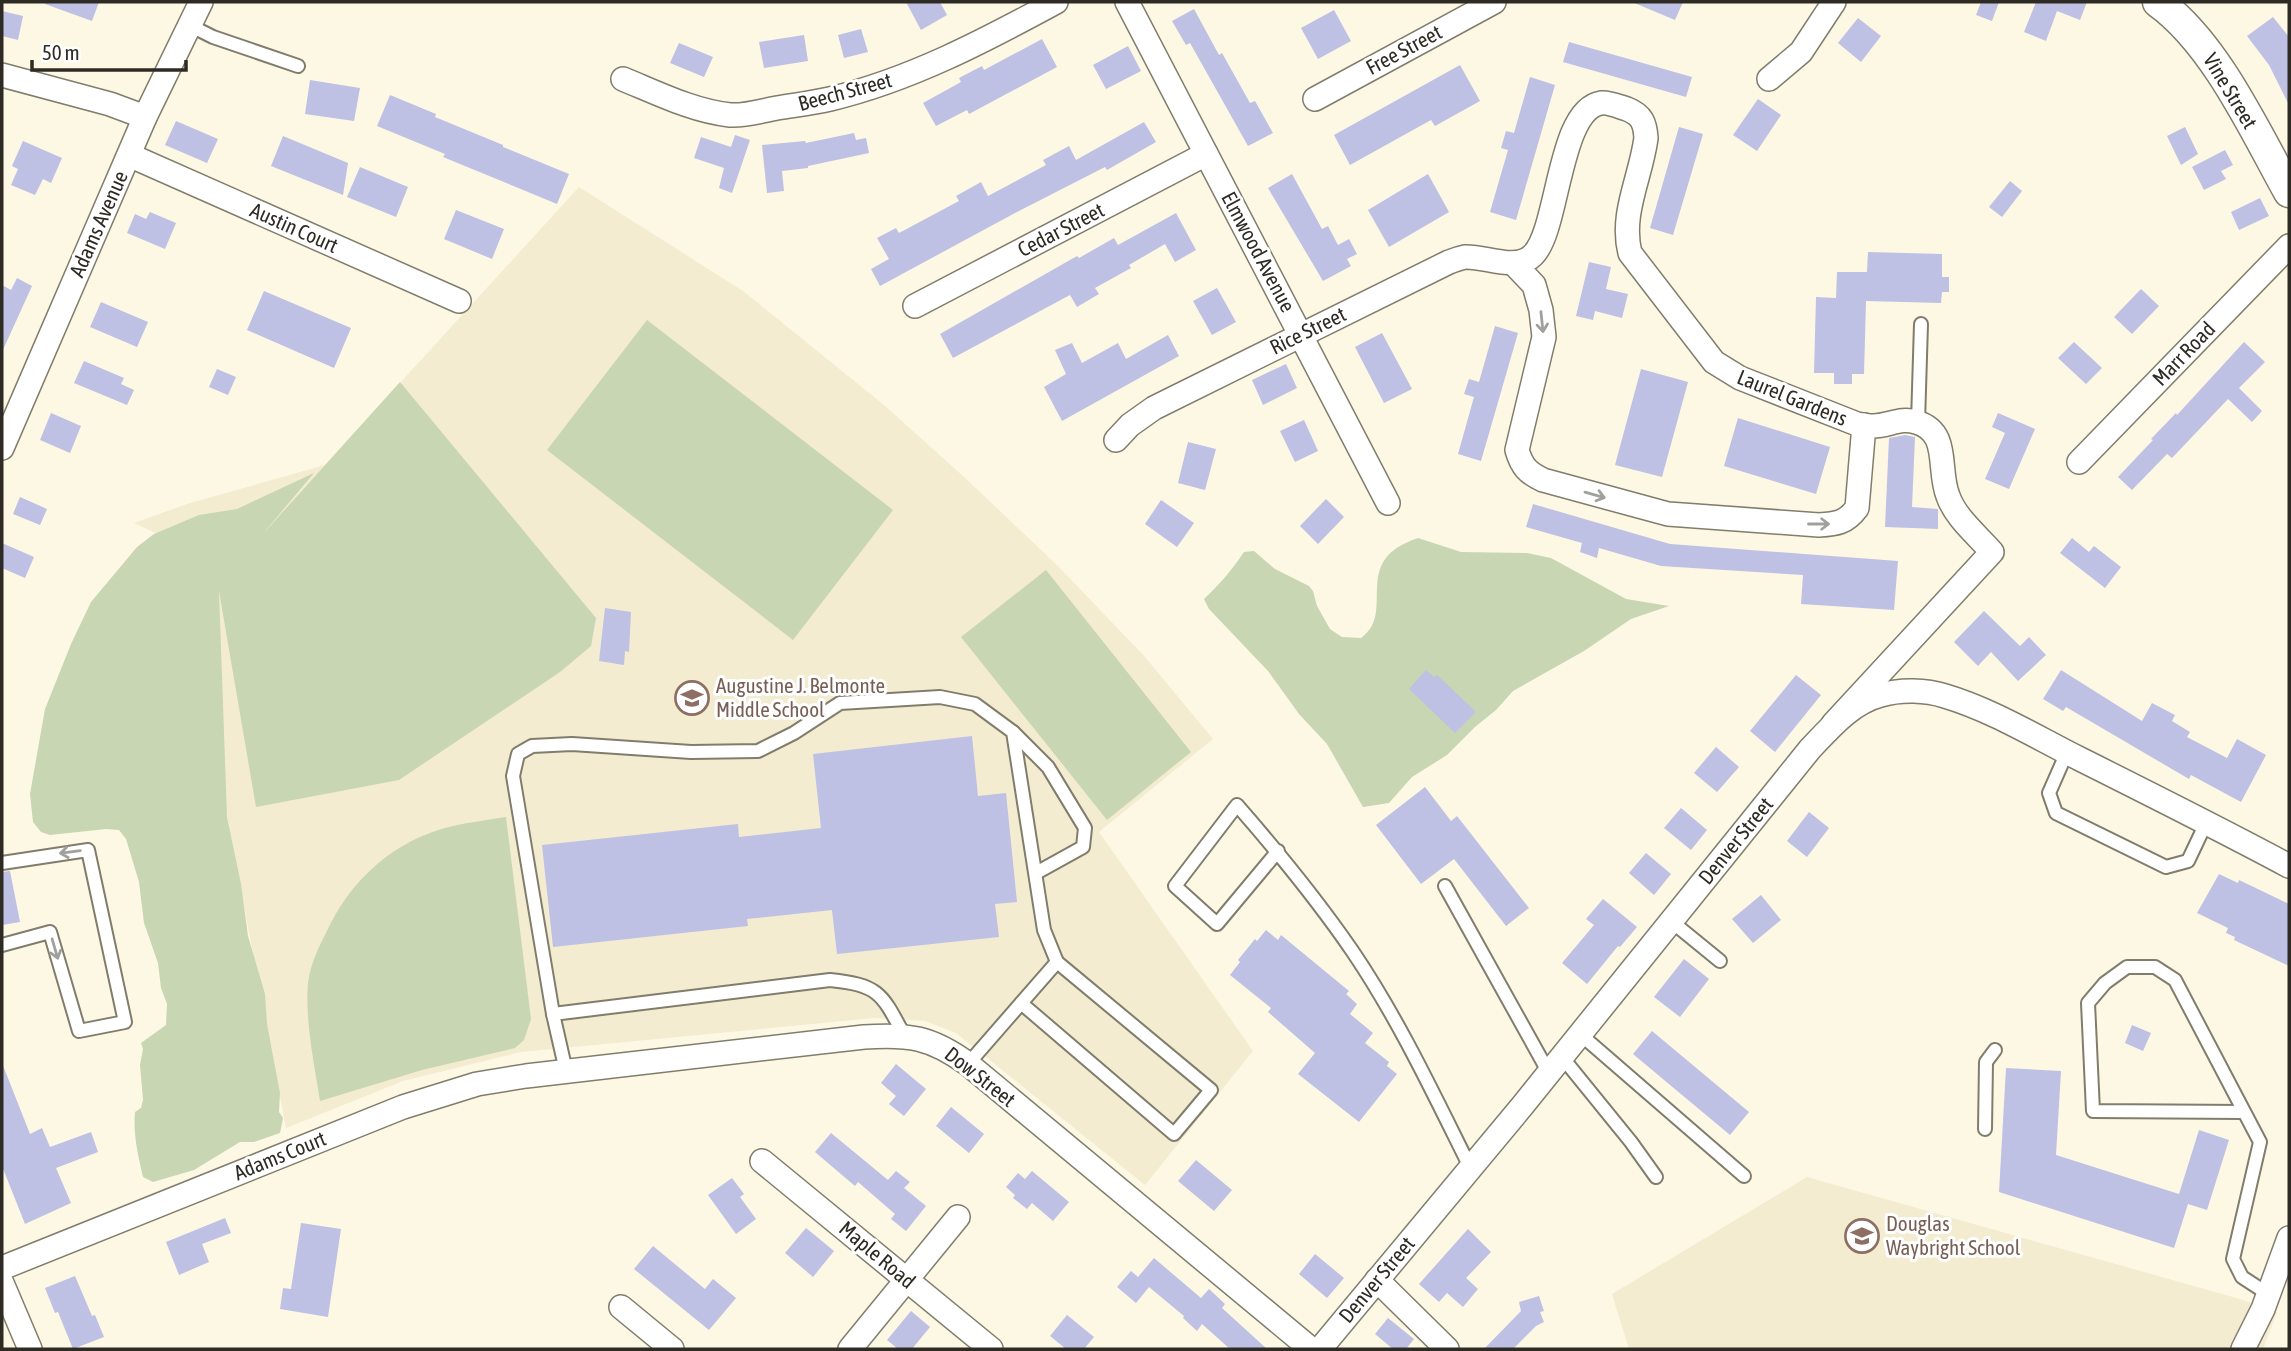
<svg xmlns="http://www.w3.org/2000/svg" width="2291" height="1351" viewBox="0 0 2291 1351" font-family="'Asap Condensed',sans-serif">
	<rect width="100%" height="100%" fill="#fdf8e4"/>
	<g fill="#f3ecd1">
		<path d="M 579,187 L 743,291 L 884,405 L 963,476 L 1059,567 L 1145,657 L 1213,739 L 1099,832 L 1253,1051 L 1145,1185 L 956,1033 L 925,1021 L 875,1018 L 521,1052 L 403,1081 L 286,1128 L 175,542 L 134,523 L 187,504 L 325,465 Z"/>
		<path d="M 1807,1177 L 2240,1299 L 2277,1312 L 2263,1349 L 1629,1349 L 1612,1294 Z"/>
	</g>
	<g fill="#c8d6b3">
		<path d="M 647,320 L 893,510 L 793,640 L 547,450 Z"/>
		<path d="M 400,382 L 596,618 L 591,646 L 560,672 L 399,780 L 256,807 L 219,591 L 227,817 L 241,884 L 248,936 L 265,994 L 267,1024 L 280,1093 L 279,1112 L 283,1118 L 280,1133 L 254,1142 L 240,1142 L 194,1170 L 153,1182 L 143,1177 C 138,1155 133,1135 135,1112 L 141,1108 L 143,1100 L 140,1065 L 143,1049 L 141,1043 L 166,1025 L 167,1004 L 161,988 L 158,963 L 144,923 L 139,882 L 126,839 L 119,830 L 106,829 L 50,835 L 41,832 L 33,822 L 30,794 L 45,709 L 71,644 L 91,602 L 137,547 L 154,534 L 199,515 L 237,509 L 314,473 L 262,535 Z"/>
		<path d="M 1418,538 L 1461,552 L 1527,553 L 1551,558 L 1626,599 L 1669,606 L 1631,619 L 1584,651 L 1513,691 L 1496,710 L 1475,727 L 1447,755 L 1412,777 L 1389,803 L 1363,807 L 1327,744 L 1299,714 L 1268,671 L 1209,609 L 1204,599 C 1220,584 1232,570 1244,552 L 1254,551 L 1275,569 L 1309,586 L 1313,591 L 1317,606 L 1330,629 L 1342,637 L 1361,638 C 1398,612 1348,561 1418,538 Z"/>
		<path d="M 1046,570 L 1191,752 L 1107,820 L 961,637 Z"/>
		<path d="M 506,817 L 531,1019 L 524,1040 L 515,1048 L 422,1070 L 320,1101 C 314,1062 305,1022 308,983 C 310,966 318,948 326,933 C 350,880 395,839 453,826 C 470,822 488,820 506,817 Z"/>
	</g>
	<g fill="#bec0e4">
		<path d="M 45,2 L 99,2 L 92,21 L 45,4 Z"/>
		<path d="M 906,2 L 940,2 L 947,15 L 921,30 Z"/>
		<path d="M 1632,2 L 1683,2 L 1675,20 Z"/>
		<path d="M 1981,2 L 1999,2 L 1992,21 L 1976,15 Z"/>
		<path d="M 2036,2 L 2087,2 L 2080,20 L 2057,11 L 2046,41 L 2024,32 Z"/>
		<path d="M 1194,9 L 1219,55 L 1222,53 L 1250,103 L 1255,101 L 1273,133 L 1248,146 L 1190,43 L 1186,45 L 1172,21 Z"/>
		<path d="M 1334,10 L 1351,41 L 1318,59 L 1301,28 Z"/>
		<path d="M 2,11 L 23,16 L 18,40 L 2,36 Z"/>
		<path d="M 2273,17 L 2289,37 L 2289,105 L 2269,65 L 2247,36 Z"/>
		<path d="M 1858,18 L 1881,36 L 1861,62 L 1838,43 Z"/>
		<path d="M 861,29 L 868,52 L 844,58 L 838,35 Z"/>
		<path d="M 804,35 L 808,61 L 764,68 L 759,42 Z"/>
		<path d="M 1042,39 L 1057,67 L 969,114 L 967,110 L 936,126 L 923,103 L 961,82 L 959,78 L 982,66 L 984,70 Z"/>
		<path d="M 1569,42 L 1692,77 L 1686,97 L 1563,62 Z"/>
		<path d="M 679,43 L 713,57 L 704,77 L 670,63 Z"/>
		<path d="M 1128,46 L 1141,71 L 1106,89 L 1093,65 Z"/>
		<path d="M 1460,65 L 1480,101 L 1435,126 L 1431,120 L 1350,165 L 1334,135 Z"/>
		<path d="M 1530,77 L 1555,85 L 1516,220 L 1490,212 L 1508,150 L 1501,148 L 1506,131 L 1514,133 Z"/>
		<path d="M 310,80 L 360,88 L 354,121 L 305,114 Z"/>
		<path d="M 390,95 L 436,114 L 435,117 L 503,145 L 503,147 L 569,174 L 557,204 L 443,157 L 445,154 L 377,126 Z"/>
		<path d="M 1758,99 L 1781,115 L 1757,151 L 1733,135 Z"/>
		<path d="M 176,121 L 218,139 L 207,163 L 165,145 Z"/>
		<path d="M 1144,122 L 1156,142 L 1107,170 L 1105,167 L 1015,213 L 880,286 L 871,269 L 889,259 L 877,238 L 896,228 L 899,233 L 959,201 L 956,196 L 981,182 L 988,196 L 1046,165 L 1043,160 L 1069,146 L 1076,160 Z"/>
		<path d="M 1679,127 L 1703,134 L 1673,235 L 1650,228 Z"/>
		<path d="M 2185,127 L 2198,154 L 2181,165 L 2167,136 Z"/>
		<path d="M 854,133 L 856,140 L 866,138 L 869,153 L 808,166 L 808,168 L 782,171 L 784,191 L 767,193 L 762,145 L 805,141 L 806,143 Z"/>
		<path d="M 735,135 L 750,140 L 732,193 L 719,188 L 724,168 L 694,158 L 701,137 L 731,147 Z"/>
		<path d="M 283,136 L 348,163 L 343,195 L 271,166 Z"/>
		<path d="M 23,141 L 62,158 L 51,183 L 43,179 L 35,195 L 11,185 L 18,169 L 12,166 Z"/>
		<path d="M 2225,150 L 2233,165 L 2221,171 L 2226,179 L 2204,190 L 2192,167 Z"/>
		<path d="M 360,167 L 408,187 L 396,217 L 347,197 Z"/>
		<path d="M 1292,174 L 1322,229 L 1328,226 L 1338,245 L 1349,239 L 1357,254 L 1347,259 L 1351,266 L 1323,281 L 1268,188 Z"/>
		<path d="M 1428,174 L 1449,212 L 1389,247 L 1368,210 Z"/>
		<path d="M 2010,181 L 2022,191 L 2002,217 L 1989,207 Z"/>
		<path d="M 2260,198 L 2269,216 L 2239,230 L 2231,212 Z"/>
		<path d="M 456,210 L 504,229 L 492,259 L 444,239 Z"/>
		<path d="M 150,212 L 176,223 L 165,249 L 127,233 L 135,214 L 146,219 Z"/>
		<path d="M 1176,213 L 1196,250 L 1175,262 L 1165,244 L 1129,265 L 1131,268 L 1095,288 L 1099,294 L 1077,307 L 1070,295 L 953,358 L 940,334 L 1077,256 L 1079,258 L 1114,238 L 1118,245 Z"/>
		<path d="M 1868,252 L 1942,254 L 1942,277 L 1949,277 L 1949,292 L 1942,292 L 1941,303 L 1866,301 L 1864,374 L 1852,374 L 1852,384 L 1834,384 L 1834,373 L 1814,373 L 1816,297 L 1836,298 L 1837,272 L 1867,272 Z"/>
		<path d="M 1589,262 L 1611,267 L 1606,289 L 1628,294 L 1622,318 L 1595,311 L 1593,320 L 1576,316 Z"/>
		<path d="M 17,278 L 32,286 L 2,352 L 2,285 L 11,290 Z"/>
		<path d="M 1217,288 L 1236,322 L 1212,335 L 1193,301 Z"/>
		<path d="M 2141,289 L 2159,306 L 2132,334 L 2114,317 Z"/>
		<path d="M 264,291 L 351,328 L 334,368 L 247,330 Z"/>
		<path d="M 101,302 L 148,322 L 137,347 L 90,327 Z"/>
		<path d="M 1495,326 L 1518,333 L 1481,461 L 1458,454 L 1474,397 L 1464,394 L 1469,379 L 1479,382 Z"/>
		<path d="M 1382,333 L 1412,389 L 1384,403 L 1355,347 Z"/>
		<path d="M 1168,335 L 1179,356 L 1062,421 L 1044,387 L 1066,374 L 1055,350 L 1072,343 L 1082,363 L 1118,343 L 1126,359 Z"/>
		<path d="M 2074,342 L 2102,368 L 2086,384 L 2058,358 Z"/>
		<path d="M 2244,342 L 2265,362 L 2239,388 L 2262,411 L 2252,422 L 2228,399 L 2172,458 L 2167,454 L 2132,490 L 2118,477 L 2153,440 L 2151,439 L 2176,413 L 2177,415 Z"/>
		<path d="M 84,361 L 124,378 L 121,384 L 134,390 L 127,405 L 74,383 Z"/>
		<path d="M 1286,364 L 1297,388 L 1263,405 L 1252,380 Z"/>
		<path d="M 217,369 L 236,377 L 228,395 L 209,387 Z"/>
		<path d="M 1641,369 L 1688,382 L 1662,477 L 1615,465 Z"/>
		<path d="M 51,413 L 81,426 L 70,453 L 40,440 Z"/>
		<path d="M 1998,413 L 2035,429 L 2009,489 L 1985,479 L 2005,433 L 1992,427 Z"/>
		<path d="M 1738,418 L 1830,447 L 1816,494 L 1724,466 Z"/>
		<path d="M 1304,420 L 1318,451 L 1295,462 L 1280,431 Z"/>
		<path d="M 1905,435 L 1915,437 L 1912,507 L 1938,509 L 1938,529 L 1885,527 L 1889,438 Z"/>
		<path d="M 1188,442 L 1216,449 L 1205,490 L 1178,483 Z"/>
		<path d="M 20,497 L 47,509 L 40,525 L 13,514 Z"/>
		<path d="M 1326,499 L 1344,517 L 1318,544 L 1300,526 Z"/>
		<path d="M 1161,500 L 1194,523 L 1177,547 L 1145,524 Z"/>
		<path d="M 1533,504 L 1670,544 L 1898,561 L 1894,610 L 1801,604 L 1803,575 L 1661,566 L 1599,548 L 1597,558 L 1580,552 L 1582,543 L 1526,527 Z"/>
		<path d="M 2072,538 L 2089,552 L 2094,546 L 2121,567 L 2105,588 L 2060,553 Z"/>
		<path d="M 2,543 L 34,557 L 25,578 L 2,568 Z"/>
		<path d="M 605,608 L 631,612 L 629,652 L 625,651 L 624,665 L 599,661 Z"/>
		<path d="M 1984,611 L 2020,646 L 2029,637 L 2046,655 L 2018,681 L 1991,652 L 1978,666 L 1954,642 Z"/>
		<path d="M 1426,670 L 1434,677 L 1437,675 L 1476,712 L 1455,733 L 1409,689 Z"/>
		<path d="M 2061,670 L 2142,721 L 2152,703 L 2175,715 L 2172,721 L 2190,732 L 2187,737 L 2227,758 L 2237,739 L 2266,755 L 2241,802 L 2191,775 L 2189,779 L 2066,707 L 2063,711 L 2043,699 Z"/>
		<path d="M 1796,675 L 1821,695 L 1775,752 L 1750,731 Z"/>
		<path d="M 972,736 L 978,796 L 1006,793 L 1017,902 L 995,904 L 999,937 L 837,954 L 832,910 L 747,919 L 748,926 L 553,947 L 542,845 L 738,824 L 739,837 L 821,828 L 813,754 Z"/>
		<path d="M 1716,747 L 1739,767 L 1717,792 L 1694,773 Z"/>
		<path d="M 1425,787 L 1451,821 L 1457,816 L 1529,908 L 1506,926 L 1454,859 L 1421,884 L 1376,825 Z"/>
		<path d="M 1681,808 L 1707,830 L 1691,850 L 1664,828 Z"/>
		<path d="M 1809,812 L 1829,828 L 1807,857 L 1787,841 Z"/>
		<path d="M 1646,853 L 1671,874 L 1654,895 L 1629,873 Z"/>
		<path d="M 10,871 L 20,922 L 2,925 L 2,872 Z"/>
		<path d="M 2219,874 L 2238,883 L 2239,880 L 2289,904 L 2289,966 L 2234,940 L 2235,937 L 2226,933 L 2228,928 L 2197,913 Z"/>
		<path d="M 1761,895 L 1781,920 L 1753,943 L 1732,919 Z"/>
		<path d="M 1603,899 L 1637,927 L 1620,947 L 1618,946 L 1587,984 L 1562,963 L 1594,925 L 1586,919 Z"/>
		<path d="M 1266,930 L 1278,940 L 1281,935 L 1349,991 L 1346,994 L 1357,1004 L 1350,1014 L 1373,1033 L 1365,1043 L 1389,1062 L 1387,1066 L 1397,1074 L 1359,1122 L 1298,1074 L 1315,1053 L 1268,1012 L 1271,1008 L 1230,975 L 1240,962 L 1238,960 L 1255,939 L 1257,941 Z"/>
		<path d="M 1684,959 L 1709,979 L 1680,1017 L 1654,997 Z"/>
		<path d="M 2132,1025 L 2151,1033 L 2143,1051 L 2125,1043 Z"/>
		<path d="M 1652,1031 L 1749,1112 L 1730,1135 L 1633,1054 Z"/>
		<path d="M 2,1063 L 30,1134 L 42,1128 L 50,1147 L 91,1132 L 98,1152 L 56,1168 L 71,1203 L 25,1224 L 2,1166 Z"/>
		<path d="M 896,1064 L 926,1089 L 904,1116 L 889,1104 L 896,1096 L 881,1083 Z"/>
		<path d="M 2006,1068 L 2061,1071 L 2056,1155 L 2179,1194 L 2199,1130 L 2229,1140 L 2207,1210 L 2188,1204 L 2174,1248 L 1999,1192 Z"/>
		<path d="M 951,1107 L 984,1134 L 969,1153 L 936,1126 Z"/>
		<path d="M 831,1133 L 888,1180 L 896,1171 L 910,1182 L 904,1188 L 926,1206 L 906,1231 L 891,1219 L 895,1214 L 858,1182 L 855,1186 L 815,1152 Z"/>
		<path d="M 1196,1160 L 1232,1190 L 1214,1211 L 1178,1181 Z"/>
		<path d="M 1032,1171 L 1069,1202 L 1053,1221 L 1032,1203 L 1027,1209 L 1013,1198 L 1015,1195 L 1006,1187 L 1018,1173 L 1025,1179 Z"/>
		<path d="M 732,1178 L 744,1194 L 740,1197 L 756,1219 L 736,1234 L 708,1195 Z"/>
		<path d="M 225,1218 L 231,1233 L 202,1244 L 209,1262 L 179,1275 L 166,1242 Z"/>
		<path d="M 301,1223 L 341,1229 L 328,1317 L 280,1309 L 283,1288 L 291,1289 Z"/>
		<path d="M 806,1228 L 834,1251 L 813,1277 L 785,1253 Z"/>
		<path d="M 1468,1229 L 1491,1252 L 1466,1278 L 1478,1289 L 1463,1307 L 1447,1293 L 1439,1302 L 1419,1284 Z"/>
		<path d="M 653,1246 L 705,1289 L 713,1279 L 736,1298 L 709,1330 L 634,1269 Z"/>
		<path d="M 1315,1254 L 1344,1278 L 1327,1298 L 1299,1274 Z"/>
		<path d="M 1154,1258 L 1201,1298 L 1209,1289 L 1225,1304 L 1222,1308 L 1267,1349 L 1230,1349 L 1202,1324 L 1197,1331 L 1183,1318 L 1184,1316 L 1149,1287 L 1136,1303 L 1117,1287 L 1131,1271 L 1138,1277 Z"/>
		<path d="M 75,1276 L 92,1316 L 95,1315 L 104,1337 L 73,1349 L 58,1312 L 55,1313 L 45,1288 Z"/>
		<path d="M 1539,1296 L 1544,1311 L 1540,1312 L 1544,1322 L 1536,1326 L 1513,1349 L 1484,1349 L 1521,1311 L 1519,1302 Z"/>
		<path d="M 911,1311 L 930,1327 L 912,1349 L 898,1349 L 887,1340 Z"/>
		<path d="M 1067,1315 L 1094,1337 L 1084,1349 L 1066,1349 L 1050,1336 Z"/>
		<path d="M 1388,1318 L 1414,1339 L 1406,1349 L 1393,1349 L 1375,1334 Z"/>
	</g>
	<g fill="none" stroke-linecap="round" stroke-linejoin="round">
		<g stroke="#817d6c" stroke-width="16">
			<g id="service">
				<path d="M 189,25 L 213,37 L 298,66"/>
				<path d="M 1918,422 L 1921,324"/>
				<path d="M 1013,732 L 1048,767 L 1085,828 L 1083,847 L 1036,873"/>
				<path d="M 2067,752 L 2049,793 L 2056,813 L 2166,867 L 2188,861 L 2206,823"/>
				<path d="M 1278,851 L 1217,924 L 1175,886 L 1237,805 C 1278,852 1318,901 1353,952 C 1399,1020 1434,1095 1471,1169"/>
				<path d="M 2,863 L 88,850 L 125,1022 L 79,1031 L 50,932 L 2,945"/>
				<path d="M 1445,886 L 1549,1073"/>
				<path d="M 1671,921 L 1720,961"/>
				<path d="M 553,1014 L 830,980 C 880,985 882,994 905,1037"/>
				<path d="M 1580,1034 L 1744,1176"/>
				<path d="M 1562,1057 L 1631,1142 L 1656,1177"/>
				<path d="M 968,1064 L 1057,962 L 1211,1090 L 1174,1134 L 1021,1003"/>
				<path d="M 566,1071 L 553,1014 L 513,776 L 518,754 L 532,746 L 572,744 L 691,752 L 758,751 L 794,733 L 840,703 L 940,697 L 975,704 L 1013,732 L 1044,930 L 1057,962"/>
				<path d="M 2244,1112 L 2093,1111 L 2088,1003 L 2105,983 L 2127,967 L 2155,967 L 2175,980 L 2260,1142 L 2233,1259 L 2242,1277 L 2268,1294"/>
				<path d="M 1985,1129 L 1986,1062 L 1995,1050"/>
			</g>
		</g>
		<g stroke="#817d6c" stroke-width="26">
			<g id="minor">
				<path d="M 1127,2 L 1388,503"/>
				<path d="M 2,75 L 110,104 L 145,117"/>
				<path d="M 623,79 C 657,93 693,111 730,115 C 746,116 761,111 777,108 C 795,105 813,103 830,99 C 910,80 984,41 1056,2"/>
				<path d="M 1769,79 L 1801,52 L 1834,2"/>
				<path d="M 1315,99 L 1494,2"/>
				<path d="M 129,155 L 459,301"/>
				<path d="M 1513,263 L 1534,285 L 1541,310 L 1544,337 L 1517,450 C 1522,467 1528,473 1543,480 L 1668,514 L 1819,525 C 1836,524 1846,523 1857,508 L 1864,425"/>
				<path d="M 915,306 L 1206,154"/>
				<path d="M 1116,440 L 1130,425 L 1154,408 L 1449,262 C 1454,260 1460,258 1465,257 C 1486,256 1516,272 1533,255 C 1559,230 1558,110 1601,103 C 1609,102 1620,107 1627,109 C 1642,115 1645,123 1646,138 C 1641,177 1620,214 1630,253 L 1714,362 L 1740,378 L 1857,424 C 1862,425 1868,426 1873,426 C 1889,426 1900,417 1916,422 C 1951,432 1937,469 1948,496 C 1955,517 1977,535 1992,552 L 1833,724"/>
				<path d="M 2,448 L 145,117 L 201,2"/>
				<path d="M 2079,462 L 2289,246"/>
				<path d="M 762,1161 L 991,1349"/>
				<path d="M 2,1268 L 403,1107 L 477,1084 L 526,1076 L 864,1037 C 909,1034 931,1037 968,1064 L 1311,1349"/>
				<path d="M 1377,1280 L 1447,1349"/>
				<path d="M 2,1283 L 30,1349"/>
				<path d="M 621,1307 L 672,1349"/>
				<path d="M 850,1349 L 958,1217"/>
				<path d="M 1320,1349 L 1523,1105 L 1810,749 C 1831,727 1851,703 1881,695 C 1901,689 1926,690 1945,696 C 1992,710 2036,737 2080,759 C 2150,794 2220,829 2289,866"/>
				<path d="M 2243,1349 L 2263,1309 L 2289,1238"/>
			</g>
		</g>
		<g stroke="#817d6c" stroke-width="33">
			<path id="tertiary" d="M 2158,2 C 2215,43 2255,131 2289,192"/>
		</g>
		<use href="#service" stroke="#fff" stroke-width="12"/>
		<use href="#minor" stroke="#fff" stroke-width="23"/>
		<use href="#tertiary" stroke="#fff" stroke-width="30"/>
	</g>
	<defs><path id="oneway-shaft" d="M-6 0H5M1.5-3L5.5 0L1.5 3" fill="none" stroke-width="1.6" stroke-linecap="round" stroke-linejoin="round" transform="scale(1.75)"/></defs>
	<g stroke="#a0a09c">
		<use href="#oneway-shaft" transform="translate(1542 322) rotate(84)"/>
		<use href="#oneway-shaft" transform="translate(1595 495) rotate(16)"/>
		<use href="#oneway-shaft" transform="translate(1819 524)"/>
		<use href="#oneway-shaft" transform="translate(70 852) rotate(172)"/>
		<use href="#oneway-shaft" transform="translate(55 949) rotate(74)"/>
	</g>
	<defs>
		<g id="school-ring" transform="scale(1.75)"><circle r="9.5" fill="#fff" stroke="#8d6e63" stroke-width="1.5"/><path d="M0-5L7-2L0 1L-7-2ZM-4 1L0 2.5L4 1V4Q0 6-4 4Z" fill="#8d6e63"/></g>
	</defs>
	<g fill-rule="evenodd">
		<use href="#school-ring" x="692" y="698"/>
		<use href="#school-ring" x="1862" y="1236"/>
	</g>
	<g text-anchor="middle" stroke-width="6" stroke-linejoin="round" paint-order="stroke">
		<g font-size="21" fill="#2d2b24" stroke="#fff">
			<text transform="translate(1404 50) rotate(-28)" y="7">Free Street</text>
			<text transform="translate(2230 91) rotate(59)" y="7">Vine Street</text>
			<text transform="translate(845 92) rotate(-15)" y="7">Beech Street</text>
			<text transform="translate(99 224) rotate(-66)" y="7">Adams Avenue</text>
			<text transform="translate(294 228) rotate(24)" y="7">Austin Court</text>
			<text transform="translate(1061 230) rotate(-27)" y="7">Cedar Street</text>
			<text transform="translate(1258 252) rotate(62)" y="7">Elmwood Avenue</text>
			<text transform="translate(1308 331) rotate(-26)" y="7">Rice Street</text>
			<text transform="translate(2184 354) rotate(-46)" y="7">Marr Road</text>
			<text transform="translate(1792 398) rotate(22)" y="7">Laurel Gardens</text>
			<text transform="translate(1736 841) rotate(-51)" y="7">Denver Street</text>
			<text transform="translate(980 1077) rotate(38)" y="7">Dow Street</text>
			<text transform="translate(280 1156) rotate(-22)" y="7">Adams Court</text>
			<text transform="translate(877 1255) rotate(40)" y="7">Maple Road</text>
			<text transform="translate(1377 1280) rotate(-50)" y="7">Denver Street</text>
		</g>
		<g font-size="21" fill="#785e54" stroke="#fff" text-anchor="start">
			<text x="716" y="693">Augustine J. Belmonte<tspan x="716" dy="24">Middle School</tspan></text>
			<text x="1886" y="1231">Douglas<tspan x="1886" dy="24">Waybright School</tspan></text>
		</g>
	</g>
	<rect width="2291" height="1351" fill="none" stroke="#2d2b24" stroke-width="7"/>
	<path d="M32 60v10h154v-10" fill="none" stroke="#2d2b24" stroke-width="3.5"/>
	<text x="42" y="60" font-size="21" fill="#2d2b24" stroke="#ffffff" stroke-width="5" paint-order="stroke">50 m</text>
</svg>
